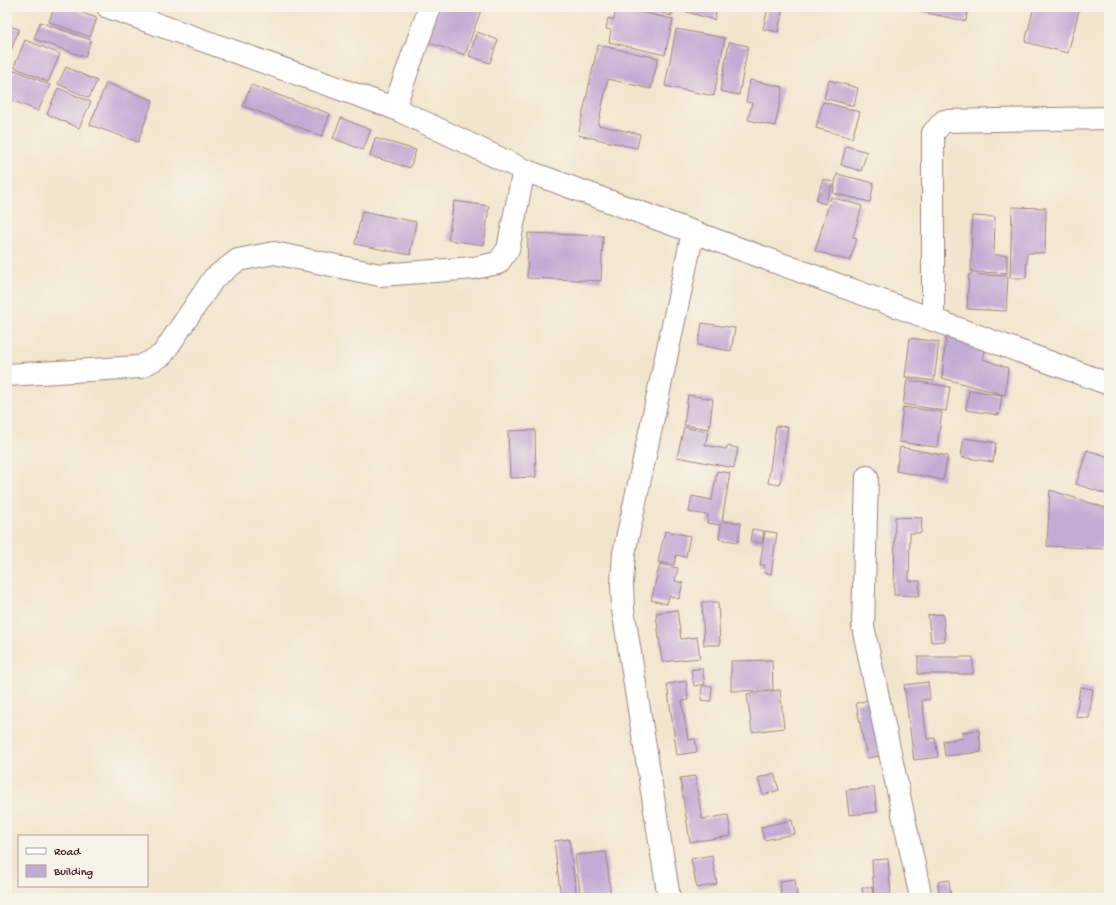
<svg xmlns="http://www.w3.org/2000/svg" width="1116" height="905" viewBox="0 0 1116 905" font-family="'Gochi Hand',sans-serif">
	<rect width="100%" height="100%" fill="#f7f3e8"/>
	<filter id="ink" filterUnits="userSpaceOnUse"><feTurbulence type="fractalNoise" baseFrequency=".025" numOctaves="2"/><feDisplacementMap in="SourceGraphic" scale="8" xChannelSelector="R" yChannelSelector="G"/><feConvolveMatrix kernelMatrix="1 2 1 2 8 2 1 2 1" color-interpolation-filters="sRGB"/></filter>
	<filter id="wash" filterUnits="userSpaceOnUse"><feTurbulence type="fractalNoise" baseFrequency=".012" numOctaves="4" result="noise"/><feDisplacementMap in="SourceGraphic" scale="16" xChannelSelector="R" yChannelSelector="G"/><feGaussianBlur stdDeviation="0.9" result="paint"/><feColorMatrix in="noise" values="0 0 0 0 0 0 0 0 0 0 0 0 0 0 0 0 0 1.4 0 .05"/><feComposite in="paint" operator="in"/></filter>
	<g filter="url(#wash)">
		<rect width="100%" height="100%" fill="#f1e6cd"/>
		<g id="blocks">
			<g fill="#c2abd4">
				<path d="M 54,7 L 65,7 L 97,18 L 90,37 L 49,22 Z"/>
				<path d="M 436,7 L 482,7 L 465,55 L 424,41 Z"/>
				<path d="M 616,7 L 673,19 L 665,55 L 609,42 L 611,30 L 606,29 L 608,18 L 614,20 Z"/>
				<path d="M 647,7 L 674,7 L 671,16 L 647,8 Z"/>
				<path d="M 678,7 L 718,7 L 714,20 L 677,9 Z"/>
				<path d="M 768,7 L 783,7 L 778,32 L 763,29 Z"/>
				<path d="M 923,7 L 968,7 L 966,21 L 922,12 Z"/>
				<path d="M 1034,7 L 1080,7 L 1068,53 L 1025,42 Z"/>
				<path d="M 40,22 L 91,40 L 85,57 L 34,39 Z"/>
				<path d="M 7,25 L 19,29 L 7,61 Z"/>
				<path d="M 676,29 L 725,38 L 714,96 L 665,86 Z"/>
				<path d="M 477,32 L 498,40 L 490,63 L 469,56 Z"/>
				<path d="M 25,40 L 60,54 L 48,82 L 14,67 Z"/>
				<path d="M 729,42 L 748,46 L 739,95 L 720,91 Z"/>
				<path d="M 598,45 L 658,58 L 651,89 L 608,79 L 598,125 L 640,134 L 637,148 L 578,135 Z"/>
				<path d="M 66,67 L 97,81 L 89,98 L 58,84 Z"/>
				<path d="M 15,70 L 50,85 L 38,111 L 7,98 L 7,88 Z"/>
				<path d="M 750,80 L 783,87 L 775,126 L 748,120 L 752,103 L 746,102 Z"/>
				<path d="M 829,80 L 858,88 L 854,106 L 824,98 Z"/>
				<path d="M 106,83 L 153,100 L 138,142 L 90,125 Z"/>
				<path d="M 251,85 L 330,114 L 322,136 L 243,106 Z"/>
				<path d="M 58,88 L 91,102 L 79,128 L 47,114 Z"/>
				<path d="M 823,102 L 860,112 L 852,138 L 816,128 Z"/>
				<path d="M 341,118 L 371,130 L 363,150 L 333,138 Z"/>
				<path d="M 375,138 L 416,150 L 410,168 L 370,156 Z"/>
				<path d="M 846,146 L 867,152 L 861,171 L 841,165 Z"/>
				<path d="M 837,174 L 874,183 L 870,202 L 833,193 Z"/>
				<path d="M 823,179 L 833,182 L 825,204 L 816,201 Z"/>
				<path d="M 831,197 L 862,206 L 853,237 L 857,238 L 850,261 L 815,251 Z"/>
				<path d="M 454,201 L 489,206 L 484,245 L 448,240 Z"/>
				<path d="M 1012,207 L 1046,208 L 1045,253 L 1027,253 L 1026,278 L 1010,278 Z"/>
				<path d="M 362,211 L 416,222 L 410,255 L 355,244 Z"/>
				<path d="M 972,216 L 995,217 L 994,255 L 1007,255 L 1007,273 L 971,272 Z"/>
				<path d="M 528,233 L 603,236 L 601,281 L 527,278 Z"/>
				<path d="M 969,274 L 1008,276 L 1006,311 L 967,309 Z"/>
				<path d="M 702,323 L 735,328 L 731,351 L 698,345 Z"/>
				<path d="M 946,334 L 986,347 L 983,359 L 1008,368 L 1005,395 L 942,378 Z"/>
				<path d="M 910,338 L 939,342 L 934,381 L 905,377 Z"/>
				<path d="M 907,380 L 950,387 L 946,411 L 903,404 Z"/>
				<path d="M 969,390 L 1002,395 L 999,415 L 966,410 Z"/>
				<path d="M 688,395 L 713,399 L 709,429 L 684,425 Z"/>
				<path d="M 903,407 L 942,412 L 937,447 L 899,442 Z"/>
				<path d="M 776,426 L 788,427 L 780,485 L 768,483 Z"/>
				<path d="M 684,427 L 708,432 L 705,445 L 726,449 L 727,446 L 738,448 L 734,468 L 677,457 Z"/>
				<path d="M 535,430 L 536,477 L 510,478 L 508,431 Z"/>
				<path d="M 964,438 L 996,443 L 993,462 L 961,457 Z"/>
				<path d="M 900,447 L 948,456 L 943,480 L 896,471 Z"/>
				<path d="M 1087,450 L 1109,457 L 1109,495 L 1076,484 Z"/>
				<path d="M 717,471 L 730,473 L 722,521 L 741,523 L 738,542 L 719,539 L 721,525 L 707,523 L 708,515 L 689,512 L 692,496 L 712,500 Z"/>
				<path d="M 1050,490 L 1109,509 L 1109,549 L 1047,546 Z"/>
				<path d="M 895,517 L 922,518 L 921,533 L 910,533 L 909,581 L 920,581 L 919,596 L 894,595 Z"/>
				<path d="M 752,529 L 764,531 L 762,543 L 750,541 Z"/>
				<path d="M 665,531 L 690,536 L 686,557 L 676,555 L 674,565 L 658,562 Z"/>
				<path d="M 765,531 L 777,533 L 771,574 L 764,573 L 765,565 L 760,565 Z"/>
				<path d="M 660,564 L 678,568 L 675,581 L 683,583 L 679,599 L 669,596 L 667,604 L 651,600 Z"/>
				<path d="M 702,602 L 718,602 L 720,645 L 704,645 Z"/>
				<path d="M 677,610 L 681,639 L 697,637 L 700,658 L 662,662 L 656,613 Z"/>
				<path d="M 943,614 L 945,641 L 931,642 L 928,615 Z"/>
				<rect x="918" y="657" width="55" height="17"/>
				<path d="M 772,660 L 773,690 L 731,691 L 731,661 Z"/>
				<path d="M 702,668 L 705,684 L 694,686 L 691,670 Z"/>
				<path d="M 686,681 L 688,700 L 682,701 L 688,740 L 695,739 L 697,752 L 677,755 L 667,684 Z"/>
				<path d="M 928,682 L 930,699 L 922,700 L 927,739 L 935,738 L 938,757 L 914,760 L 904,685 Z"/>
				<path d="M 702,686 L 712,686 L 711,701 L 701,700 Z"/>
				<path d="M 1080,687 L 1093,689 L 1089,718 L 1076,717 Z"/>
				<path d="M 780,690 L 784,728 L 752,732 L 747,694 Z"/>
				<path d="M 869,700 L 880,756 L 867,758 L 856,703 Z"/>
				<path d="M 979,730 L 981,752 L 945,756 L 943,741 L 963,738 L 962,732 Z"/>
				<path d="M 774,773 L 779,790 L 763,795 L 758,778 Z"/>
				<path d="M 695,776 L 702,819 L 728,815 L 731,836 L 690,842 L 680,778 Z"/>
				<path d="M 874,787 L 877,812 L 849,815 L 846,790 Z"/>
				<path d="M 792,820 L 795,834 L 764,840 L 761,827 Z"/>
				<path d="M 569,839 L 577,898 L 561,898 L 554,841 Z"/>
				<path d="M 606,852 L 611,898 L 581,898 L 575,855 Z"/>
				<path d="M 712,855 L 717,884 L 697,888 L 691,859 Z"/>
				<path d="M 888,859 L 891,898 L 874,898 L 872,860 Z"/>
				<path d="M 795,879 L 797,898 L 781,898 L 780,881 Z"/>
				<path d="M 949,880 L 951,898 L 940,898 L 938,882 Z"/>
				<path d="M 872,887 L 873,898 L 863,898 L 862,888 Z"/>
			</g>
		</g>
	</g>
	<g filter="url(#ink)">
		<use href="#blocks" fill-opacity="0" stroke="#9e827c" stroke-width="1"/>
		<g fill="none" stroke-linecap="round" stroke-linejoin="round">
			<g stroke="#9e827c" stroke-width="24">
				<g id="minor">
					<path d="M 394,108 L 430,7"/>
					<path d="M 933,320 L 933,133 L 944,121 L 1109,118"/>
					<path d="M 7,375 L 140,367 L 162,355 L 214,278 L 238,260 L 274,253 L 380,275 L 474,268 L 498,263 L 508,249 L 524,170"/>
					<path d="M 867,477 L 863,627 L 921,898"/>
					<path d="M 669,898 L 623,609 L 622,584 L 624,553 L 693,232"/>
				</g>
			</g>
			<g stroke="#9e827c" stroke-width="24">
				<path id="tertiary" d="M 108,7 L 394,108 L 524,170 L 1109,384"/>
			</g>
			<use href="#minor" stroke="#fff" stroke-width="22"/>
			<use href="#tertiary" stroke="#fff" stroke-width="22"/>
		</g>
	</g>
	<rect width="1116" height="905" fill="none" stroke="#f7f3e8" stroke-width="24"/>
	<rect x="18" y="835" width="130" height="52" fill="#f7f3e8" stroke="#b29e9c"/>
	<rect x="26" y="848" width="20" height="6" fill="#ffffff" stroke="#b29e9c"/>
	<text x="54" y="855" font-size="12" fill="#4a1f2b">Road</text>
	<rect x="26" y="865" width="20" height="12" fill="#c2abd4" stroke="#b29e9c"/>
	<text x="54" y="875" font-size="12" fill="#4a1f2b">Building</text>
</svg>
